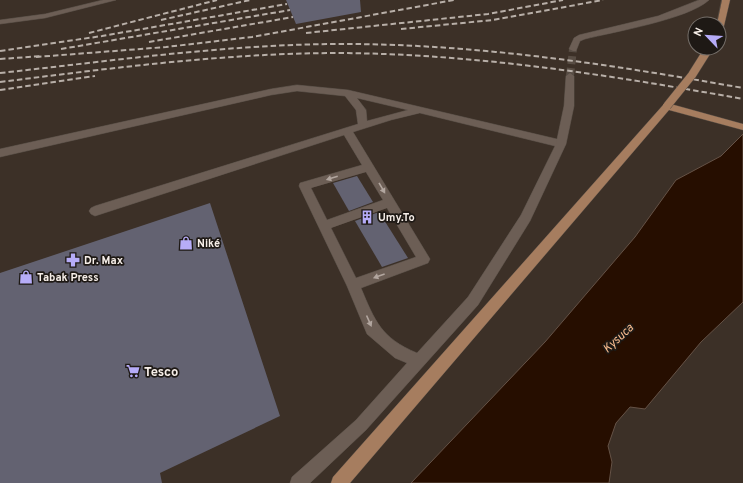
<svg xmlns="http://www.w3.org/2000/svg" width="743" height="483" viewBox="0 0 743 483" font-family="Overpass,sans-serif">
	<rect width="100%" height="100%" fill="#3c3027"/>
	<path fill="#260e00" stroke="#655246" d="M 743,134 L 743,302 L 701,342 L 645,409 L 630,407 L 616,423 L 608,446 L 612,462 L 609,483 L 411,483 L 545,342 L 635,237 L 676,180 L 721,156 Z"/>
	<g fill="#636271">
		<path d="M 286,0 L 360,0 L 361,12 L 296,24 Z"/>
		<path d="M 357,176 L 373,202 L 349,211 L 333,183 Z"/>
		<path d="M 210,203 L 280,416 L 160,473 L 162,483 L 0,483 L 0,273 Z"/>
		<path d="M 379,212 L 408,258 L 382,267 L 355,221 Z"/>
	</g>
	<g fill="none" stroke-linecap="round" stroke-linejoin="round">
		<path stroke="#584d44" stroke-width="8" stroke-dasharray="8 4" stroke-linecap="butt" d="M 570,76 L 573,49"/>
		<g stroke="#554c44" stroke-width="1">
			<path id="service" d="M 297,85 L 348,90 L 561,140 L 566,144 L 530,221 L 478,305 L 366,430 L 310,483 L 290,483 L 292,477 L 356,420 L 407,363 L 395,358 L 367,334 L 347,286 L 299,186 L 300,183 L 362,165 L 344,135 L 95,216 L 91,214 L 89,211 L 91,208 L 95,206 L 358,124 L 356,110 L 345,96 L 297,91 L 271,95 L 0,157 L 0,149 L 271,89 ZM 357,98 L 408,110 L 367,121 L 366,110 ZM 420,113 L 555,146 L 521,215 L 468,297 L 417,353 C 381,338 375,321 361,288 L 428,263 L 430,259 L 353,132 L 391,120 ZM 366,172 L 383,200 L 327,220 L 311,188 ZM 387,208 L 416,257 L 356,278 L 331,228 Z"/>
		</g>
		<g stroke="#554c44" stroke-width="1">
			<g id="minor">
				<path d="M 103,0 L 116,0 L 45,18 L 0,24 L 0,20 L 45,14 Z"/>
				<path d="M 699,0 L 709,0 C 689,19 613,32 585,39 L 580,41 L 576,51 L 573,51 L 569,49 L 574,38 L 579,35 L 658,16 Z"/>
				<path d="M 570,73 L 574,76 L 574,106 L 566,144 L 561,148 L 556,144 L 564,106 L 566,76 Z"/>
			</g>
		</g>
		<g stroke="#554c44" stroke-width="1">
			<g id="primary">
				<path d="M 722,0 L 730,0 L 723,30 L 719,32 L 719,24 L 717,24 Z"/>
				<path d="M 667,103 L 743,124 L 743,130 L 669,110 L 350,483 L 331,483 L 333,477 L 664,104 Z"/>
			</g>
		</g>
		<use href="#service" fill="#6c5e55" fill-rule="evenodd"/>
		<use href="#minor" fill="#6c5e55" fill-rule="evenodd"/>
		<use href="#primary" fill="#a67d5f" fill-rule="evenodd"/>
		<g stroke="#b8afa8" stroke-width="2" stroke-dasharray="5.5 3" stroke-linecap="butt">
			<path d="M 161,20 L 250,0"/>
			<path d="M 401,29 L 493,20 L 603,0"/>
			<path d="M 89,33 L 217,0"/>
			<path d="M 306,33 L 488,14 L 563,0"/>
			<path d="M 149,42 L 293,17"/>
			<path d="M 61,49 L 290,10"/>
			<path d="M 0,51 L 102,36 L 287,4"/>
			<path d="M 36,57 L 166,47 L 252,37 L 454,0"/>
			<path d="M 0,59 L 42,56"/>
			<path d="M 0,73 C 111,61 221,45 333,44 C 471,43 608,64 743,88"/>
			<path d="M 0,82 C 113,68 226,53 340,53 C 477,54 609,75 743,99"/>
			<path d="M 0,90 L 95,76"/>
		</g>
		<g stroke="#554c44" stroke-width="9" stroke-linecap="butt">
			<path id="primary-bridge" d="M 667,106 L 692,75 L 709,48"/>
		</g>
		<use href="#primary-bridge" stroke="#a67d5f" stroke-width="8"/>
	</g>
	<defs><path id="oneway-solid" d="M-6-.8H1V-3.2L6.5 0L1 3.2V.8H-6Z"/></defs>
	<g fill="#b2a69f">
		<use href="#oneway-solid" transform="translate(332 178) rotate(163)"/>
		<use href="#oneway-solid" transform="translate(382 188) rotate(60)"/>
		<use href="#oneway-solid" transform="translate(379 276) rotate(160)"/>
		<use href="#oneway-solid" transform="translate(369 321) rotate(66)"/>
	</g>
	<defs>
		<g id="building-bare" transform="scale(1.08)"><path d="M-4-6H4V6H1V3H-1V6H-4ZM-2.5-4.3h1.7v1.8h-1.7ZM.8-4.3h1.7v1.8H.8ZM-2.5-1h1.7V.8h-1.7ZM.8-1h1.7V.8H.8Z" fill="#b6acf8" stroke="#1e1915" stroke-width="2.5" paint-order="stroke"/></g>
		<g id="shop-bare" transform="scale(1.08)"><path d="M-5-2.5h2.3a2.7 3.5 0 0 1 5.4 0H5L5.5 6h-11ZM-1.5-2.5h3a1.5 2.3 0 0 0-3 0Z" fill="#b6acf8" stroke="#1e1915" stroke-width="2.5" paint-order="stroke"/></g>
		<g id="pharmacy-bare" transform="scale(1.08)"><path d="M-2-6h4v4h4v4h-4v4h-4v-4h-4v-4h4Z" fill="#b6acf8" stroke="#1e1915" stroke-width="2.5" paint-order="stroke"/></g>
		<g id="supermarket-bare" transform="scale(1.08)"><path d="M-6-5.5h2.5l.6 2H6L4.5 2H-2.5L-4.4-4H-6ZM-1.5 3.2a1.3 1.3 0 1 0 .1 0ZM3 3.2a1.3 1.3 0 1 0 .1 0Z" fill="#b6acf8" stroke="#1e1915" stroke-width="2.5" paint-order="stroke"/></g>
	</defs>
	<g fill-rule="evenodd">
		<use href="#building-bare" x="367" y="217"/>
		<use href="#shop-bare" x="186" y="243"/>
		<use href="#pharmacy-bare" x="73" y="260"/>
		<use href="#shop-bare" x="26" y="277"/>
		<use href="#supermarket-bare" x="133" y="371"/>
	</g>
	<g text-anchor="middle" stroke-width="3.5" stroke-linejoin="round" paint-order="stroke">
		<g font-size="11" font-weight="bold" fill="#f7efe9" stroke="#1e1915" text-anchor="start">
			<text x="378" y="221">Umy.To</text>
			<text x="197" y="247">Niké</text>
			<text x="84" y="264">Dr. Max</text>
			<text x="37" y="281">Tabak Press</text>
		</g>
		<g font-size="12" font-style="italic" fill="#fcbe90" stroke="#1e1915">
			<text transform="translate(618 338) rotate(-43)" y="4">Kysuca</text>
		</g>
		<g font-size="13" font-weight="bold" fill="#f7efe9" stroke="#1e1915" text-anchor="start">
			<text x="144" y="376">Tesco</text>
		</g>
	</g>
	<g transform="translate(707 36) rotate(295)"><circle r="19" fill="#1e1915" stroke="#756f6a"/>
	<path d="M0-3L7 15L0 10L-7 15Z" fill="#b6acf8"/>
	<text y="-6" font-size="11" font-weight="bold" text-anchor="middle" fill="#f7efe9">N</text>
	</g>
</svg>
